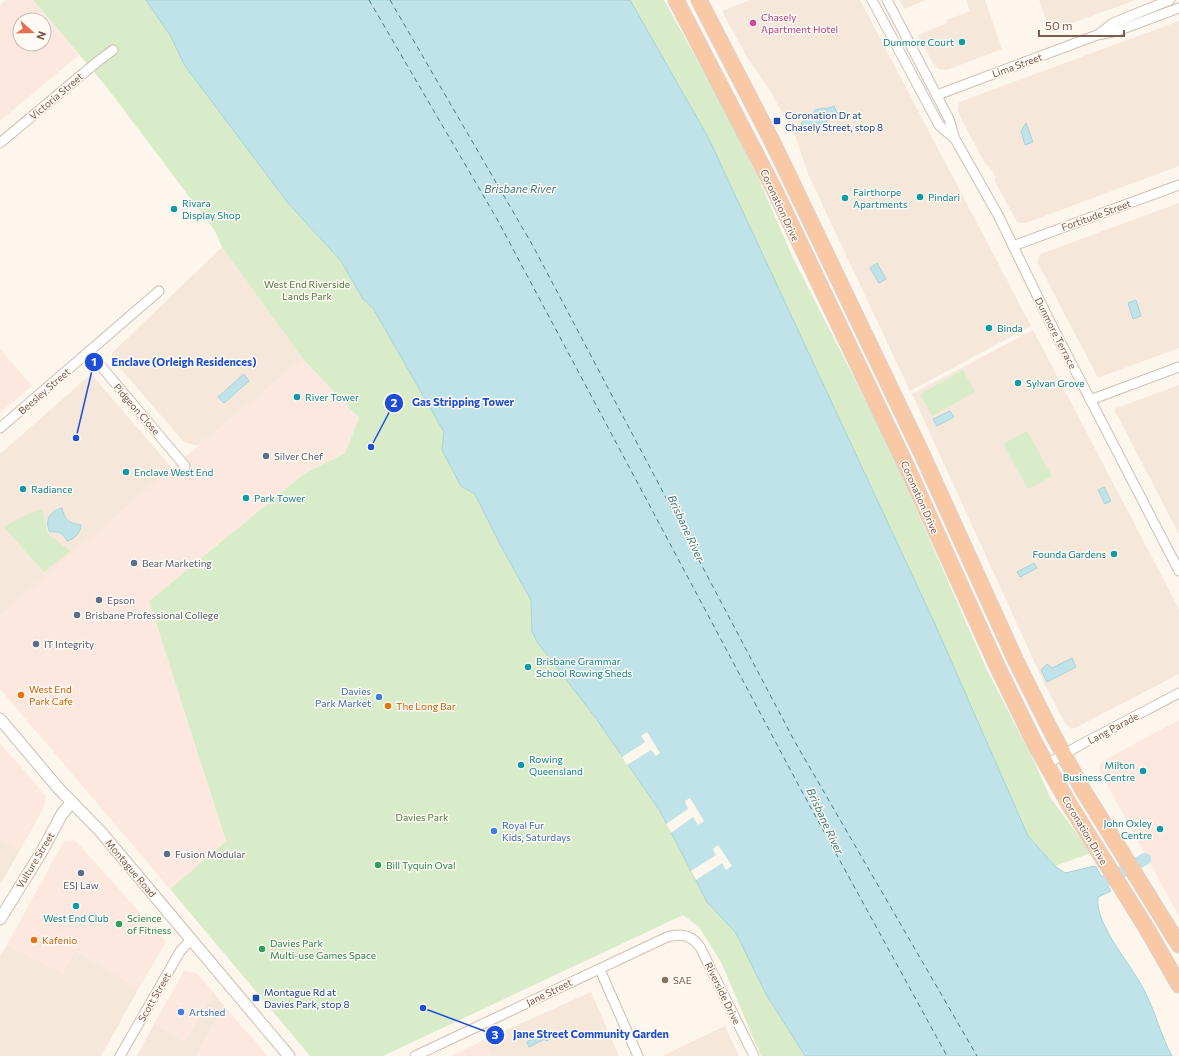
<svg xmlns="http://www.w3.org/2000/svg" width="1179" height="1056" viewBox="0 0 1179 1056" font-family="Commissioner,sans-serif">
	<rect width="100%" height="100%" fill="#fdf6ec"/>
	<g fill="#f5e8da">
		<path d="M 750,0 L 860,0 L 1031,326 L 910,391 L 808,174 L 796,138 L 769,89 L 748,59 L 722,11 Z"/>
		<path d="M 900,0 L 926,0 L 904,9 Z"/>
		<path d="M 966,0 L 985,0 L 1002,49 L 947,70 L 938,69 L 934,65 L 918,35 L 947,23 L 947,20 L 970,11 Z"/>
		<path d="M 1039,0 L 1136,0 L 1050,31 Z"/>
		<path d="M 1179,21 L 1179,166 L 1026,223 L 1021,223 L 1017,222 L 994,180 L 996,178 L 991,169 L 984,162 L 958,112 L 958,108 L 959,103 L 962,101 Z"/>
		<path d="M 1179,203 L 1179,348 L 1098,378 L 1038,263 L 1038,261 L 1039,256 L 1043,253 Z"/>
		<path d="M 222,247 L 303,359 L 198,446 L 184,442 L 112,359 L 112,353 Z"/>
		<path d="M 1033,330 L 1179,609 L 1179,674 L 1075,728 L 1071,729 L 1065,723 L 1045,685 L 912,394 Z"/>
		<path d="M 91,374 L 172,468 L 0,616 L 0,454 Z"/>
		<path d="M 1179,385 L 1179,534 L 1114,409 Z"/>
		<path d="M 0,838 L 20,850 L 0,885 Z"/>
		<path d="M 7,945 L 63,973 L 75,951 L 139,988 L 101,1056 L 0,1056 L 0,957 Z"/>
		<path d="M 213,992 L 224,1006 L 196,1056 L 137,1056 L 154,1024 L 185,1041 Z"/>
		<path d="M 591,992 L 619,1056 L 492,1056 L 484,1040 Z"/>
		<path d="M 725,1026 L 739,1056 L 662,1056 Z"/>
	</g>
	<g fill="#fde8e0" fill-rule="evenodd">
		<path d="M 6,0 L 33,0 L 79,55 L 0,121 L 0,5 ZM 20,20 L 44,20 L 44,44 L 20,44 Z"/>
		<path d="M 0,349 L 32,386 L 0,413 Z"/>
		<path d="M 303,359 L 359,418 L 345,453 L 305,473 L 149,601 L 226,841 L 170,889 L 0,689 L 0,615 L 166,473 Z"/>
		<path d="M 1179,720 L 1179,916 L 1099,770 L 1101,762 Z"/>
		<path d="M 0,743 L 46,796 L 45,805 L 20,850 L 0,838 Z"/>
		<path d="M 75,840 L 166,942 L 139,988 L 75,951 L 63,973 L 7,945 L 64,841 Z"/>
		<path d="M 184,971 L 196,973 L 213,992 L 185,1041 L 154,1024 Z"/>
		<path d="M 224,1006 L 268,1056 L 196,1056 Z"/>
		<path d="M 484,1040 L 492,1056 L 451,1056 Z"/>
	</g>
	<g fill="#d8ecc9">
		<path d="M 33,0 L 146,0 L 170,35 L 185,66 L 288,203 L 341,261 L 363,299 L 373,308 L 444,432 L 442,450 L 461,486 L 475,494 L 501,546 L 531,600 L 532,630 L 537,642 L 595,717 L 660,811 L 707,902 L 736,933 L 766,994 L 805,1056 L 761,1056 L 721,962 L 699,927 L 683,915 L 383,1056 L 310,1056 L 170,889 L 226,841 L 149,601 L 305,473 L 345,453 L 359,418 L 303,359 L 222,247 L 215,231 L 105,85 Z"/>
		<path d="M 630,0 L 664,0 L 717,96 L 757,175 L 793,258 L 884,436 L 987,670 L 1032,757 L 1050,797 L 1091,853 L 1055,866 L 1028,836 L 935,624 L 708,137 Z"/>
		<path d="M 963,370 L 975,392 L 932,416 L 921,395 L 922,393 Z"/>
		<path d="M 1027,431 L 1052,476 L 1028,489 L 1003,444 Z"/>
		<path d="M 42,509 L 48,534 L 70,551 L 44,572 L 4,527 L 19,518 Z"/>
	</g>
	<g fill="#bfe3e8" stroke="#a5d3da">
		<path d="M 146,0 L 630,0 L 708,137 L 935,624 L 1028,836 L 1055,866 L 1065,873 L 1095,866 L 1111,891 L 1098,897 C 1094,925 1134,967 1146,994 C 1156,1014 1161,1036 1172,1056 L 805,1056 L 766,994 L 736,933 L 707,902 L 660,811 L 595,717 L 537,642 L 532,631 L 531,600 L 501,546 L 475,494 L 461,486 L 442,450 L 444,432 L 373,308 L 363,299 L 341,261 L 288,203 L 185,66 L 170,35 Z"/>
		<path d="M 834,106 L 838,115 L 806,132 L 801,123 L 810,118 L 815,110 L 824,108 L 826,109 Z"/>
		<path d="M 1026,123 L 1033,142 L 1025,145 L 1021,131 Z"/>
		<path d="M 877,263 L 886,279 L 879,283 L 870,268 Z"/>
		<path d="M 1136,300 L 1141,316 L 1133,319 L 1128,303 Z"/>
		<path d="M 244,374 L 249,381 L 224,403 L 218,397 Z"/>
		<path d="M 950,411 L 954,417 L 937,426 L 933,419 Z"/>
		<path d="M 1104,487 L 1111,501 L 1105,504 L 1098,490 Z"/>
		<path d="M 62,508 C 65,520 68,523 81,525 C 80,533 75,539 67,541 C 63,533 59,531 50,532 C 44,521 50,511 62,508 Z"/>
		<path d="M 1034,563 L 1037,568 L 1020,577 L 1017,572 Z"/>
		<path d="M 1072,658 L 1076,667 L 1047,682 L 1041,670 L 1047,664 L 1052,668 Z"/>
		<path d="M 546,1034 L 548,1034 L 551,1039 L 546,1041 L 545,1039 L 529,1047 L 527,1043 L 528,1041 Z"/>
	</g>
	<g fill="#fdf6ec">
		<path d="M 647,732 L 660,753 L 656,756 L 651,750 L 627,765 L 622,757 L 645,742 L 641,736 Z"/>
		<path d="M 690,798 L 704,821 L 698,825 L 693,817 L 671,833 L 666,824 L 688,809 L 685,801 Z"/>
		<path d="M 718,845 L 732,866 L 726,870 L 722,863 L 696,880 L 691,871 L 716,855 L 713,849 Z"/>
	</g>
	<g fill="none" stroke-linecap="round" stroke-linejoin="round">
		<path stroke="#bfe3e8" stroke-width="12" d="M 1105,881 L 1145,859"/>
		<g stroke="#437c86" stroke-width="1" stroke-dasharray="5 4" stroke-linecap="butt">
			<path d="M 369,0 L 497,219 L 799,786 L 947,1056"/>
			<path d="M 390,0 L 533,246 L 795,742 L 977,1056"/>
		</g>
		<g stroke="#d1beb0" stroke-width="11">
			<g id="minor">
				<path d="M 872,0 L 939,125 L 955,139"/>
				<path d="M 887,0 L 949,119 L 955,139 L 998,215 L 1049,320 L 1179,571"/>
				<path d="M 1100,33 L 1113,23 L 1170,0"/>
				<path d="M 937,95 L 1097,35 L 1117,31 L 1179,8"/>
				<path d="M 0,143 L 97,62 L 113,50"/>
				<path d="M 1013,246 L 1179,185"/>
				<path d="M 89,352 L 185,466"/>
				<path d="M 1090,400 L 1179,367"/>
				<path d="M 0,428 L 159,291"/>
				<path d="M 1047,764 L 1082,744 L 1179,693"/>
				<path d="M 600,970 L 638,1056"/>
				<path d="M 120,1056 L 181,950 L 191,940"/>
				<path d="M 415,1056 L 667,937 C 680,933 692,935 700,947 L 754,1056"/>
			</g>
		</g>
		<g stroke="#d1beb0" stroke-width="13">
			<g id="tertiary">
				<path d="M 0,719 L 59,789 L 100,831 L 289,1056"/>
				<path d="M 0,919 L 41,853 L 62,814 L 72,802"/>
			</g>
		</g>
		<g stroke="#dad1cd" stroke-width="17">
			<g id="trunk">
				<path d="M 676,0 L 775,191 L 905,463 L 998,668 L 1035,744 L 1069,804 L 1147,929 L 1179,985"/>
				<path d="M 699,0 L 773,143 L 922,454 L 1016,661 L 1050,729 L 1083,790 L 1179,945"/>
			</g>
		</g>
		<use href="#minor" stroke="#fff" stroke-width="9"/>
		<use href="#tertiary" stroke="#fff" stroke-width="11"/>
		<use href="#trunk" stroke="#f9c8a4" stroke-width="15"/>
	</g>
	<circle fill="#d1479c" stroke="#fffaf3" stroke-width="1.5" cx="753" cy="23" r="4"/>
	<g fill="#0f9aa8" stroke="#fffaf3" stroke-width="1.5">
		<circle cx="962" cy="42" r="4"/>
		<circle cx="920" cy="197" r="4"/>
		<circle cx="845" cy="198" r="4"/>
		<circle cx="174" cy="209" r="4"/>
		<circle cx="989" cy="328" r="4"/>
		<circle cx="1018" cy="383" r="4"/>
		<circle cx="297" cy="397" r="4"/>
		<circle cx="126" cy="472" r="4"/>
		<circle cx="23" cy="489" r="4"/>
		<circle cx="246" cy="498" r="4"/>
		<circle cx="1114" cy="554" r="4"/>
		<circle cx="528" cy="667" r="4"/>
		<circle cx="521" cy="765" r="4"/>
		<circle cx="1143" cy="771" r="4"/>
		<circle cx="1160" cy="829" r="4"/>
		<circle cx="76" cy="906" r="4"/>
	</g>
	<g fill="#1a4fb4" stroke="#fffaf3" stroke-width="1.5">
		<rect x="773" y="117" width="8" height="8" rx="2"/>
		<rect x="252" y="994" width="8" height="8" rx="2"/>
	</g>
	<g fill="#5c6f8a" stroke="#fffaf3" stroke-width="1.5">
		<circle cx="266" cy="456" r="4"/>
		<circle cx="134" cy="563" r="4"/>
		<circle cx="99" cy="600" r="4"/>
		<circle cx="77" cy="615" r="4"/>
		<circle cx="36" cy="644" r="4"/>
		<circle cx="167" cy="854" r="4"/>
		<circle cx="81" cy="873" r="4"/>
	</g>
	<g fill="#e8710a" stroke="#fffaf3" stroke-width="1.5">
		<circle cx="21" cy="695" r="4"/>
		<circle cx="388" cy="706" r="4"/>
		<circle cx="34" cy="940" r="4"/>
	</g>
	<g fill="#3f7fe0" stroke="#fffaf3" stroke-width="1.5">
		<circle cx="379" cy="697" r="4"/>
		<circle cx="494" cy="831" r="4"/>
		<circle cx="181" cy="1012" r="4"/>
	</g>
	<g fill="#2e9e5b" stroke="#fffaf3" stroke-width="1.5">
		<circle cx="378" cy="865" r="4"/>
		<circle cx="119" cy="924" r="4"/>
		<circle cx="262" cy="949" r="4"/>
	</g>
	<circle fill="#8d6e63" stroke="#fffaf3" stroke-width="1.5" cx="665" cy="980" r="4"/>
	<g text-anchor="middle" stroke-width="3" stroke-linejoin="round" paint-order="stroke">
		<g font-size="10" fill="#b23c85" stroke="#fffaf3" text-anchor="start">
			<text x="761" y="21">Chasely<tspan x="761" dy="12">Apartment Hotel</tspan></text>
		</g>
		<g font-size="10" fill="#0d838f" stroke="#fffaf3" text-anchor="start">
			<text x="954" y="46" text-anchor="end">Dunmore Court</text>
			<text x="853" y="196">Fairthorpe<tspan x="853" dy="12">Apartments</tspan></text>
			<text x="928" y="201">Pindari</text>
			<text x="182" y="207">Rivara<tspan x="182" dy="12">Display Shop</tspan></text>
			<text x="997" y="332">Binda</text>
			<text x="1026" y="387">Sylvan Grove</text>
			<text x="305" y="401">River Tower</text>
			<text x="134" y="476">Enclave West End</text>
			<text x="31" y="493">Radiance</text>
			<text x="254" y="502">Park Tower</text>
			<text x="1106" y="558" text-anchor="end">Founda Gardens</text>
			<text x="536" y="665">Brisbane Grammar<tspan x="536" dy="12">School Rowing Sheds</tspan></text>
			<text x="529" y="763">Rowing<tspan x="529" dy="12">Queensland</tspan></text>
			<text x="1135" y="769" text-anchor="end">Milton<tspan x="1135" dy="12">Business Centre</tspan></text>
			<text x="1152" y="827" text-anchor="end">John Oxley<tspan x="1152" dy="12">Centre</tspan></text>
			<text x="76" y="922" text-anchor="middle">West End Club</text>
		</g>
		<g font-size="10" fill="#7a5c4d" stroke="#fffaf3">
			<text transform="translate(1017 65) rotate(-20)" y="4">Lima Street</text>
			<text transform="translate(56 96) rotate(-40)" y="4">Victoria Street</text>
			<text transform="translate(780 205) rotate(65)" y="4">Coronation Drive</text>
			<text transform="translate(1096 215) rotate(-20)" y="4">Fortitude Street</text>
			<text transform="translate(1056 333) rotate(63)" y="4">Dunmore Terrace</text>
			<text transform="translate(44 391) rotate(-41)" y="4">Beesley Street</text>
			<text transform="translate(137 409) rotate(49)" y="4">Pidgeon Close</text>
			<text transform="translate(920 497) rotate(66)" y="4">Coronation Drive</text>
			<text transform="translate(1113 728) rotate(-28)" y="4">Lang Parade</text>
			<text transform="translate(1085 830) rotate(59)" y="4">Coronation Drive</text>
			<text transform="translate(35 860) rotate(-59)" y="4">Vulture Street</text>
			<text transform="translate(131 868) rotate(50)" y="4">Montague Road</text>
			<text transform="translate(549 992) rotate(-26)" y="4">Jane Street</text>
			<text transform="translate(723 993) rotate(64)" y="4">Riverside Drive</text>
			<text transform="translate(154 997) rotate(-60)" y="4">Scott Street</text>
		</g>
		<g font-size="10" fill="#164399" stroke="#fffaf3" text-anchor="start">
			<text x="785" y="119">Coronation Dr at<tspan x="785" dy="12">Chasely Street, stop 8</tspan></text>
			<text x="264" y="996">Montague Rd at<tspan x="264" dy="12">Davies Park, stop 8</tspan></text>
		</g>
		<g font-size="10" fill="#537a41" stroke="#fffaf3">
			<text x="307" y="288">West End Riverside<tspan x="307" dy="12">Lands Park</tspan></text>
			<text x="422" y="821">Davies Park</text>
		</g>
		<g font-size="10" fill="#4e5e75" stroke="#fffaf3" text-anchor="start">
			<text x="274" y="460">Silver Chef</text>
			<text x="142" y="567">Bear Marketing</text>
			<text x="107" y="604">Epson</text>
			<text x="85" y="619">Brisbane Professional College</text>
			<text x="44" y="648">IT Integrity</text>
			<text x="175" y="858">Fusion Modular</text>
			<text x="81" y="889" text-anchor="middle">ESJ Law</text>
		</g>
		<g font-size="10" fill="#c56008" stroke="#fffaf3" text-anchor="start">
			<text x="29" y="693">West End<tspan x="29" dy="12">Park Cafe</tspan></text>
			<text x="396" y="710">The Long Bar</text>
			<text x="42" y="944">Kafenio</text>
		</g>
		<g font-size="10" fill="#366cbe" stroke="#fffaf3" text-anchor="start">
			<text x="371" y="695" text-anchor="end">Davies<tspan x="371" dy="12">Park Market</tspan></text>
			<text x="502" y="829">Royal Fur<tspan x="502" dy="12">Kids, Saturdays</tspan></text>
			<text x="189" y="1016">Artshed</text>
		</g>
		<g font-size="10" fill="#27864d" stroke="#fffaf3" text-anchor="start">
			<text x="386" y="869">Bill Tyquin Oval</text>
			<text x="127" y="922">Science<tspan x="127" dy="12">of Fitness</tspan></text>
			<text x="270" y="947">Davies Park<tspan x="270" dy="12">Multi-use Games Space</tspan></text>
		</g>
		<g font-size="10" fill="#785e54" stroke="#fffaf3" text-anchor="start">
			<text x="673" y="984">SAE</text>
		</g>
		<g font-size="11" font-style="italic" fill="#437c86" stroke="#fffaf3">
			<text x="520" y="193">Brisbane River</text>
			<text transform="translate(686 528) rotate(65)" y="4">Brisbane River</text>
			<text transform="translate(825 821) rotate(65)" y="4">Brisbane River</text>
		</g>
	</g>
	<path fill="none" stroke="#1d4ed8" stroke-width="1.5" d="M76 438L94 362M371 447L394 403M423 1008L495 1035"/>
	<g fill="#1d4ed8" stroke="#fffaf3" stroke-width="1.5">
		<circle cx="76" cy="438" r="4"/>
		<circle cx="371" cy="447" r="4"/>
		<circle cx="423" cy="1008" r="4"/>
		<circle cx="94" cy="362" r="10"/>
		<circle cx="394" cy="403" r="10"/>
		<circle cx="495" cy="1035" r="10"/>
	</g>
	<g font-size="12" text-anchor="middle" font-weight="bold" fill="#fff">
		<text x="94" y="366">1</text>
		<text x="394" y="407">2</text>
		<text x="495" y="1039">3</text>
	</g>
	<g font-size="11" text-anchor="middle" font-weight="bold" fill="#1d4ed8" stroke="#fffaf3" stroke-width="3" stroke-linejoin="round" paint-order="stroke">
		<text x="184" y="366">Enclave (Orleigh Residences)</text>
		<text x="463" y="406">Gas Stripping Tower</text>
		<text x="591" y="1038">Jane Street Community Garden</text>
	</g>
	<g transform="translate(32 32) rotate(110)"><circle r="19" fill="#fffaf3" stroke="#cabbb1"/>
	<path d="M0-3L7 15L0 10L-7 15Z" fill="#e76f51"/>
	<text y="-6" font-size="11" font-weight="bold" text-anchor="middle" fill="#7a5c4d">N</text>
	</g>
	<path d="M1039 30v6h85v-6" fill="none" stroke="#7a5c4d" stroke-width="2"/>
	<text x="1045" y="30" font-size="12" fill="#7a5c4d" stroke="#fffaf3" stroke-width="3" paint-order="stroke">50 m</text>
</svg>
